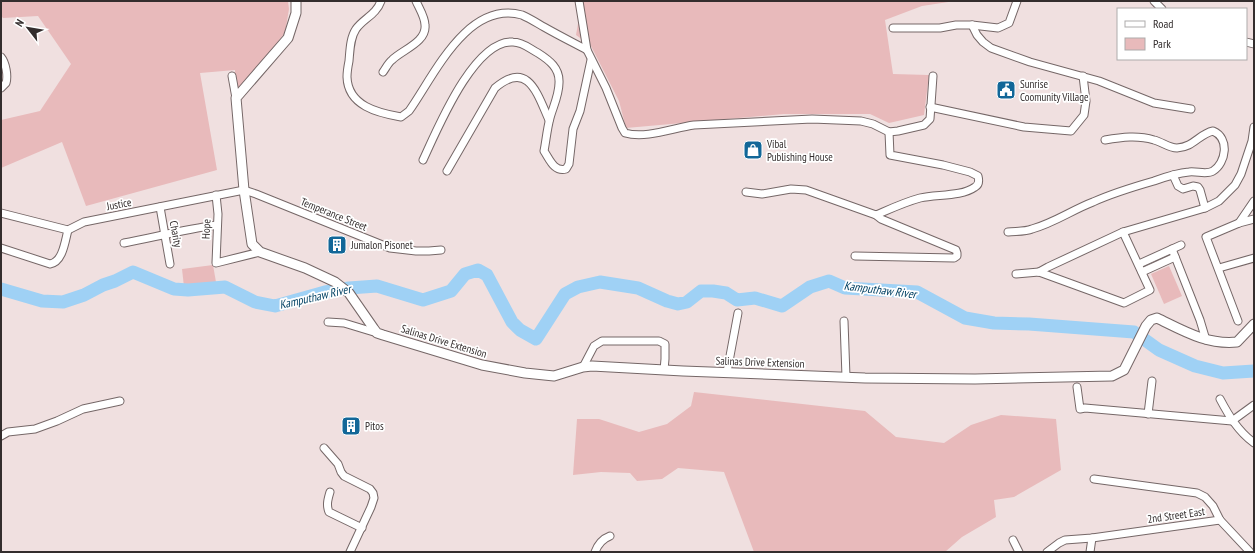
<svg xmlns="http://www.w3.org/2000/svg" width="1255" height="553" viewBox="0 0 1255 553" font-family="'PT Sans Narrow',sans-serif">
	<rect width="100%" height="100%" fill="#f0e0e0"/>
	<g fill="#e8babb">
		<path d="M 1,1 L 288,1 L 289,9 L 285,33 L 239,90 L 235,85 L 235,70 L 200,73 L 217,170 L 86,206 L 62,142 L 1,168 L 1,120 L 40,111 L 71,64 L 38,16 L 3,18 L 1,16 Z"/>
		<path d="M 582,1 L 955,1 L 922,6 L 885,20 L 893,74 L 929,75 L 924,115 L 889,123 L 870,114 L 784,114 L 626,128 L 619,101 L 591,46 L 576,35 Z"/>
		<path d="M 213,265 L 216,282 L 184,287 L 182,269 Z"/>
		<path d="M 1169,266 L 1182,296 L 1164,304 L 1151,274 Z"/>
		<path d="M 694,392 L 865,411 L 896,437 L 944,443 L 971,425 L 1001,415 L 1056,419 L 1061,470 L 1014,497 L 994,500 L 996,517 L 962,537 L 945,552 L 754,552 L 724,472 L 678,468 L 662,479 L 637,481 L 630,473 L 601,472 L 573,475 L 577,419 L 599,419 L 639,432 L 667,424 L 691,406 Z"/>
	</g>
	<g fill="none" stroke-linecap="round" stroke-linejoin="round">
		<path stroke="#9fd1f5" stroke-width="13" d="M 1,289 L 42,301 L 63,302 L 84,295 L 103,285 L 115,281 L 133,272 L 174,289 L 188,290 L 225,287 L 255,302 L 275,306 L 325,292 L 349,288 L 377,286 L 423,300 L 451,291 L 465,274 L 478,270 L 487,275 L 512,322 L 520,330 L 536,339 L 565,294 L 578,287 L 600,282 L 638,288 L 667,301 L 678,304 L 687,302 L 701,291 L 713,291 L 726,293 L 737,300 L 755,298 L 782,306 L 810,287 L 829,281 L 845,288 L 917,292 L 965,318 L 994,323 L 1029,324 L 1134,332 L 1159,350 L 1195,366 L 1223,373 L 1254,371"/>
		<g stroke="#756767" stroke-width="9">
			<g id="minor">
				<path d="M 381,1 C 376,15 364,18 356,29 C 350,38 350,50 349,61 C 348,66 347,72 347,77 C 348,106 378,113 401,117 L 409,111 C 434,76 467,0 522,15 C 529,18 537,23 544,27 C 558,35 572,42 587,50"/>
				<path d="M 579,1 L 587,50 L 606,88 L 622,128 L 625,133 C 646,139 673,128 694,125 L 812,119 L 861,121 L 873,124 L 889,132 L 898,131 L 924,125 L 930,119 L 933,76"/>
				<path d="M 1154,1 L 1162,9"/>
				<path d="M 972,25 L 977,35 L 983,42 L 991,48 L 1030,62 L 1099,81 L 1154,103 L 1191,109"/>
				<path d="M 893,28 L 940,28 L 956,25 L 972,25 L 998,28 L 1009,23 L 1017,1"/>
				<path d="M 1246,42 L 1254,44"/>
				<path d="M 1,57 C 6,63 8,76 6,83 L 1,88"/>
				<path d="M 383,72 C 386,68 388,63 392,60 C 402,50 427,42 425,25 C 425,17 419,8 416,1"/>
				<path d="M 232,76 L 236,98"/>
				<path d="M 930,107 L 1024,127 L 1071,131 L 1084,115 L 1086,101 L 1083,76"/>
				<path d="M 423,160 C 437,130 474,39 513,42 C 523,42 530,49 538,53 C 549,60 560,68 559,83 C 559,95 553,107 550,118 C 547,129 546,141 544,151 C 550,160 554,172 566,169 L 569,164 L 573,129 L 580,111 L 591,60"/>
				<path d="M 447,171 L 495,88 C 528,60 537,93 549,120"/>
				<path d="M 1173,175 L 1178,186 L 1183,189 L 1193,186 L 1198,187 L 1200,190 L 1205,208"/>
				<path d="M 746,192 L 762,194 L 791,189 L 806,190 L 876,215 C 890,209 905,202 920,198 C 936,194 961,197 975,187 C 979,185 979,180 978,176 L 970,172 L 943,165 L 890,155 L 889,132"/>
				<path d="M 216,195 L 218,214 L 216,263 L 260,252"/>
				<path d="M 160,207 L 170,264"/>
				<path d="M 1,213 L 68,230 L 84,222 L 244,190 L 256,194 L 390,248 L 416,251 L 429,251 L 441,250"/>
				<path d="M 1239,223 L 1254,201"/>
				<path d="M 1008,232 C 1015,231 1025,232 1032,229 C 1054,223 1072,210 1093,202 C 1113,193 1133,187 1154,181 C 1165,177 1177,173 1189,172 C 1197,171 1207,175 1213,171 C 1226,163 1230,138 1213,131 C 1199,134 1194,147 1177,148 C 1169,148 1162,142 1154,140 C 1138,135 1122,137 1105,140"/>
				<path d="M 124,243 C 155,237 186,229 217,225"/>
				<path d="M 1,248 L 50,264 C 63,262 65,241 68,230"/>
				<path d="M 1172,249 L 1200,320 L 1206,340"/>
				<path d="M 855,256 L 954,258 L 957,256 L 957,253 L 956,250 L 881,219 L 876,215"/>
				<path d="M 1139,264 L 1181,245"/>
				<path d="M 1219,268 L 1254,258"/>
				<path d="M 1039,272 L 1048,267 L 1123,232 L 1205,208 L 1219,201 L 1235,185 L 1241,174 L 1252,141 L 1254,127"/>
				<path d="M 1142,272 L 1175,257"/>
				<path d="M 1016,274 L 1039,272 L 1124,303 L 1150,290 L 1123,232"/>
				<path d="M 844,321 L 846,377"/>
				<path d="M 1238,321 L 1206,237 L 1239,223 L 1254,219"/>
				<path d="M 328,322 L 344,323 L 377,333"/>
				<path d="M 583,367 L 594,346 L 602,341 L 659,341 L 665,344 L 665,359 L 664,370"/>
				<path d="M 727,372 L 738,313"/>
				<path d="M 1077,387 L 1080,409 L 1085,408 L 1232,421 L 1254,405"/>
				<path d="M 1220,399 C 1229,416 1238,431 1254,443"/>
				<path d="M 1148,414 L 1152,381"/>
				<path d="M 1,436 L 8,432 L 35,429 L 57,421 L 83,409 L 120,401"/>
				<path d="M 324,448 L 338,464 L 341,472 L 344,476 L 370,489 L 373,493 L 374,498 L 371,507 L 350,552"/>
				<path d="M 1094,479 L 1197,493 L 1205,497 L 1213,506 L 1220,520 L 1250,552"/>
				<path d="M 330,492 C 328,499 326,505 329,512 L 362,528"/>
				<path d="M 1013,540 L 1019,552"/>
				<path d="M 595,552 C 598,544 602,539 610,536"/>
				<path d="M 1047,552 L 1059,543 L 1065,540 L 1092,538 L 1220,520"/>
				<path d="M 1090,552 L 1092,538"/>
			</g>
		</g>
		<g stroke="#756767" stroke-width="11">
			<path id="tertiary" d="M 296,1 L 296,13 L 288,38 L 236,98 L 244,190 L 252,244 L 260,252 L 305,268 L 335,282 L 349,293 L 374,329 L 377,333 L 383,335 L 482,365 L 525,373 L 554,376 L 583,367 L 592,366 L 683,371 L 865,378 L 975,379 L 1112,376 L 1124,370 L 1146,326 L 1151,320 L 1157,318 C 1184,331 1207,345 1237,342 L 1254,324"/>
		</g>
		<use href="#minor" stroke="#fff" stroke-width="7"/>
		<use href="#tertiary" stroke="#fff" stroke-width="9"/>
	</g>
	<defs>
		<g id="civic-square" transform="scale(1)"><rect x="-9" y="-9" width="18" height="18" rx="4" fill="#126798" stroke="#fff"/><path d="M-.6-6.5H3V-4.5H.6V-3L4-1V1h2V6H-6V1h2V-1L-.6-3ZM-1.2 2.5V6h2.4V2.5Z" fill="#fff"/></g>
		<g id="shop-square" transform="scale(1)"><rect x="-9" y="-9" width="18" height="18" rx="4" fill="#126798" stroke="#fff"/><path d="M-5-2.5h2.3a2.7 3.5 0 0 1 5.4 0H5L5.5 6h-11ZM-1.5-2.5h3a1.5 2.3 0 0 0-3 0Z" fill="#fff"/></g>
		<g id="building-square" transform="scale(1)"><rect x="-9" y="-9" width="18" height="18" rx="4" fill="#126798" stroke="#fff"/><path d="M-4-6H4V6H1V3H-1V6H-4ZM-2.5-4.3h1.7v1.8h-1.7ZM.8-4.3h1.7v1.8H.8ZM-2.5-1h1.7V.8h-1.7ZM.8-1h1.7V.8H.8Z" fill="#fff"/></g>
	</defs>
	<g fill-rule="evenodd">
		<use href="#civic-square" x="1006" y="90"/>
		<use href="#shop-square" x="753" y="150"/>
		<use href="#building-square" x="337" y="245"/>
		<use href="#building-square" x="351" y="426"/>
	</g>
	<g text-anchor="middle" stroke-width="3.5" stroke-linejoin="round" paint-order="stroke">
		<g font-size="11" fill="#332d2d" stroke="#fff" text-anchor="start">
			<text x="1020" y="88">Sunrise<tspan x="1020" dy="13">Coomunity Village</tspan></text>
			<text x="767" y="148">Vibal<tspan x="767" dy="13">Publishing House</tspan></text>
			<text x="351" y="249">Jumalon Pisonet</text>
			<text x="365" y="430">Pitos</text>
		</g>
		<g font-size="11" fill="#332d2d" stroke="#fff">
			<text transform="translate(119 204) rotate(-11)" y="4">Justice</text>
			<text transform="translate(334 214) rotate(22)" y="4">Temperance Street</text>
			<text transform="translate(206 229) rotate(-87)" y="4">Hope</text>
			<text transform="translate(176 234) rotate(79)" y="4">Charity</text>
			<text transform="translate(444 341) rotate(17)" y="4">Salinas Drive Extension</text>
			<text transform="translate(760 362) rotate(2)" y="4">Salinas Drive Extension</text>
			<text transform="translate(1176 515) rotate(-8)" y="4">2nd Street East</text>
		</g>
		<g font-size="12" font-style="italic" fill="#034264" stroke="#fff">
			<text transform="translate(880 290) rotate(7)" y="4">Kamputhaw River</text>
			<text transform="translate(315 297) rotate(-13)" y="4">Kamputhaw River</text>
		</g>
	</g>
	<rect width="1255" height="553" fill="none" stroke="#332d2d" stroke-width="4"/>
	<rect x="1117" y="8" width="130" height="52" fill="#ffffff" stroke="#adabab"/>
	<rect x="1125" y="21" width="20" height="6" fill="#ffffff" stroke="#adabab"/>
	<text x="1153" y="28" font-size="12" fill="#332d2d">Road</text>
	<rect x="1125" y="38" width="20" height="12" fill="#e8babb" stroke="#adabab"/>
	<text x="1153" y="48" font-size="12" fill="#332d2d">Park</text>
	<g transform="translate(28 28) rotate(301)" stroke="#ffffff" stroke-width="3" paint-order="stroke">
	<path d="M0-3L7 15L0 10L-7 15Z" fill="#332d2d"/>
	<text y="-6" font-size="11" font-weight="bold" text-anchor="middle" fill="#332d2d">N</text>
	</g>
</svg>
